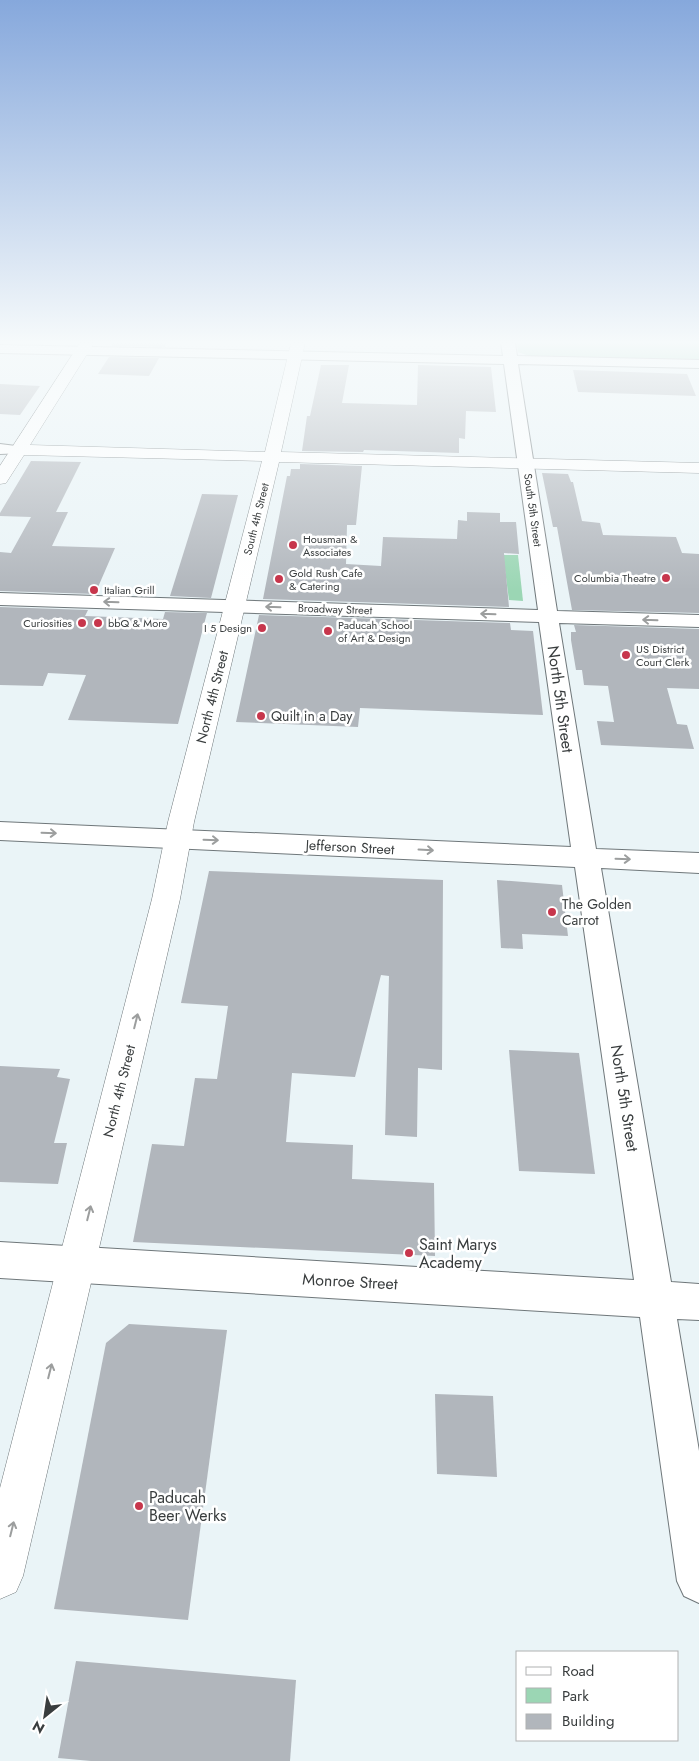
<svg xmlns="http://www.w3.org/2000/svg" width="699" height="1761" viewBox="0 0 699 1761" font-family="Jost,sans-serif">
	<rect width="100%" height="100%" fill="#eaf4f7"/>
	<g fill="#9bd6b4">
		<path d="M 517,343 L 699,343 L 699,360 L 532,357 L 518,352 Z"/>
		<path d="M 503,555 L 518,555 L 523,601 L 509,600 Z"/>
	</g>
	<g fill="#b1b6bc">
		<path d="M 112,343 L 166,343 L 165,347 L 112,346 Z"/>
		<path d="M 109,357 L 159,358 L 149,376 L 98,374 Z"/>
		<path d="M 321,365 L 349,365 L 342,403 L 417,405 L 418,365 L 491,367 L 496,412 L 466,411 L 465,439 L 459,438 L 459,453 L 364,450 L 363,452 L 302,451 L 307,416 L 310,416 Z"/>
		<path d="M 573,370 L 687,374 L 696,396 L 578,392 Z"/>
		<path d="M 0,384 L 40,386 L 20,415 L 0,414 Z"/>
		<path d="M 31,461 L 81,462 L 56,512 L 68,512 L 52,546 L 115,548 L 95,594 L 0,591 L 0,552 L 11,553 L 31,517 L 0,516 L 0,513 Z"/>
		<path d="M 300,464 L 362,466 L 356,525 L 347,525 L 346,564 L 381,566 L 383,537 L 457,539 L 458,520 L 467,521 L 467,512 L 500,513 L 500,522 L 516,522 L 519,554 L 504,553 L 509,607 L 263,599 L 287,476 L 290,476 L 291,469 L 300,469 Z"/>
		<path d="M 542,473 L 568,474 L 571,482 L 573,482 L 582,521 L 600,523 L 603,535 L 676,537 L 682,553 L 699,554 L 699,613 L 572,610 L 557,527 L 553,527 Z"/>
		<path d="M 202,494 L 238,495 L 211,598 L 170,596 Z"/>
		<path d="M 0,607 L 88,610 L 85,616 L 163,619 L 165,612 L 207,613 L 178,724 L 68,720 L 86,675 L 48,673 L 43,686 L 0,685 Z"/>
		<path d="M 259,615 L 510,623 L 511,630 L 533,631 L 543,715 L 360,708 L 358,727 L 236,722 Z"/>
		<path d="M 574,625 L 699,629 L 699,689 L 667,688 L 677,724 L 687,725 L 694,749 L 601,745 L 597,721 L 614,722 L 608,686 L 584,685 L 582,670 L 576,670 L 571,640 L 571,632 L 576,632 Z"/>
		<path d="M 209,871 L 443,880 L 442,1070 L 418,1068 L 417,1137 L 385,1135 L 389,976 L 381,975 L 355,1077 L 292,1073 L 286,1142 L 353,1145 L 352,1179 L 434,1183 L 435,1256 L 133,1242 L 152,1144 L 184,1146 L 195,1078 L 217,1079 L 228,1006 L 181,1003 Z"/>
		<path d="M 497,880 L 562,885 L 568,936 L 522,934 L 523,949 L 501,948 Z"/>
		<path d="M 509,1050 L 579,1053 L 595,1174 L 519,1171 Z"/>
		<path d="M 0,1066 L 60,1069 L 57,1077 L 70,1079 L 54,1143 L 67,1143 L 58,1184 L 0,1182 Z"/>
		<path d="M 129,1324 L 227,1330 L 188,1620 L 54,1609 L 106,1343 Z"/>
		<path d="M 435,1394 L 493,1396 L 497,1477 L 437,1474 Z"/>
		<path d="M 76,1661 L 296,1680 L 290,1761 L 91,1761 L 58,1758 Z"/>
	</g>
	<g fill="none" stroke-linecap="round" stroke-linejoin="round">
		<g stroke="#6f777a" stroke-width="2">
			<g id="minor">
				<path d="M 501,343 L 515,343 L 517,356 L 699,360 L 699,368 L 518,364 L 557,611 L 699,615 L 699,627 L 559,623 L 596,849 L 699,853 L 699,873 L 601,868 L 671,1282 L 699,1284 L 699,1320 L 677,1319 L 699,1451 L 699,1603 L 684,1596 L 677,1581 L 640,1317 L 0,1278 L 0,1242 L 634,1280 L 575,867 L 0,840 L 0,822 L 571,847 L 539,622 L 0,605 L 0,593 L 538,610 L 504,364 L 0,353 L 0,345 L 503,356 Z"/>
				<path d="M 0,444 L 24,447 L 26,450 L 24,453 L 0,454 Z"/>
			</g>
		</g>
		<g stroke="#6f777a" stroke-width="1">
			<path id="major" d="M 80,343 L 94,343 L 30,445 L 265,452 L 291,343 L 305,343 L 281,452 L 699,463 L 699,473 L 279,462 L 194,822 L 180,899 L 23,1576 L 16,1592 L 0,1599 L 0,1488 L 152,899 L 168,822 L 262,461 L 24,455 L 6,483 L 0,484 L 0,466 Z"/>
		</g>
		<use href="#minor" fill="#fff" fill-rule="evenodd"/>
		<use href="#major" fill="#fff" fill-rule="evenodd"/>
	</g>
	<defs><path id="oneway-shaft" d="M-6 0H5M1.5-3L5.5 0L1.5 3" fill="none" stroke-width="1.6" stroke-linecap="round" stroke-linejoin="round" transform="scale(1.25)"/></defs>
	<g stroke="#9c9e9e">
		<use href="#oneway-shaft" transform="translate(111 602) rotate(-178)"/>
		<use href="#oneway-shaft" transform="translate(273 607) rotate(-178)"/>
		<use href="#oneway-shaft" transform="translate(488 614) rotate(-178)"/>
		<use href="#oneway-shaft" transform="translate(650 620) rotate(-178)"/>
		<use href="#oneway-shaft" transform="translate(49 833) rotate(2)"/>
		<use href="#oneway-shaft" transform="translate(211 840) rotate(2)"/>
		<use href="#oneway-shaft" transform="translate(426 850) rotate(3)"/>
		<use href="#oneway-shaft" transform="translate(623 859) rotate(2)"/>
		<use href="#oneway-shaft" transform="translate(136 1021) rotate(-76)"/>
		<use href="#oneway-shaft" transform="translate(89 1213) rotate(-76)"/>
		<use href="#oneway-shaft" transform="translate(50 1371) rotate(-76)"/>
		<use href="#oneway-shaft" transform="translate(12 1529) rotate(-76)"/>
	</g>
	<linearGradient id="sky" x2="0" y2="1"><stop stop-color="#86a8dc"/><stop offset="0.58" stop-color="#f6fafb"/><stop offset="1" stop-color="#f6fafb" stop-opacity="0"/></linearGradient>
	<rect width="699" height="590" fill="url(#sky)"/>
	<g fill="#c7364c" stroke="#fff" stroke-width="2">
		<circle cx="293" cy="545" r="5"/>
		<circle cx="666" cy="578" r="5"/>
		<circle cx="279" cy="579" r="5"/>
		<circle cx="94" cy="590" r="5"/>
		<circle cx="82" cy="623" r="5"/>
		<circle cx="98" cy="623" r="5"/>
		<circle cx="262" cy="628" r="5"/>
		<circle cx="328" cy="631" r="5"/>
		<circle cx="626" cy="655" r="5"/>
		<circle cx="261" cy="716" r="5"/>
		<circle cx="552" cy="912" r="5"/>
		<circle cx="409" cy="1253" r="5"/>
		<circle cx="139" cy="1506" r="5"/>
	</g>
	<g text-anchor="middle" stroke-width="5" stroke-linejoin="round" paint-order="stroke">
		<g font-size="11" fill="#393d3e" stroke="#fff">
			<text transform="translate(533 510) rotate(82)" y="4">South 5th Street</text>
			<text transform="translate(256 519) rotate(-76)" y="4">South 4th Street</text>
			<text transform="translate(335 609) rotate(2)" y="4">Broadway Street</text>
		</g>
		<g font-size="11" fill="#393d3e" stroke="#fff" text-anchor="start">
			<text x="303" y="543">Housman &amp;<tspan x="303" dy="13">Associates</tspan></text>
			<text x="289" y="577">Gold Rush Cafe<tspan x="289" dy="13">&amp; Catering</tspan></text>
			<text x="656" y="582" text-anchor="end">Columbia Theatre</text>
			<text x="104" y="594">Italian Grill</text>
			<text x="72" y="627" text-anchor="end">Curiosities</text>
			<text x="108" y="627">bbQ &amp; More</text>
			<text x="338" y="629">Paducah School<tspan x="338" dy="13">of Art &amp; Design</tspan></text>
			<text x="252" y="632" text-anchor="end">I 5 Design</text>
			<text x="636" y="653">US District<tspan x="636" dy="13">Court Clerk</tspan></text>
		</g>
		<g font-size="14" fill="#393d3e" stroke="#fff">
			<text transform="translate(212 697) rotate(-76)" y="5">North 4th Street</text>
			<text transform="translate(350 847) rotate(3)" y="5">Jefferson Street</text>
			<text transform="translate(119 1091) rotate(-76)" y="5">North 4th Street</text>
		</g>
		<g font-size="14" fill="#393d3e" stroke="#fff" text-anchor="start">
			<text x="271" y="721">Quilt in a Day</text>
			<text x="562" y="909">The Golden<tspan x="562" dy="16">Carrot</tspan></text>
		</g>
		<g font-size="16" fill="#393d3e" stroke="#fff">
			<text transform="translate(561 699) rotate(82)" y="6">North 5th Street</text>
			<text transform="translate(625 1098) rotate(81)" y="6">North 5th Street</text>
			<text transform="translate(350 1281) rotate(3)" y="6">Monroe Street</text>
		</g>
		<g font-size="16" fill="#393d3e" stroke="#fff" text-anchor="start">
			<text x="419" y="1250">Saint Marys<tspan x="419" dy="18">Academy</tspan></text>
			<text x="149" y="1503">Paducah<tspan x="149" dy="18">Beer Werks</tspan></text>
		</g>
	</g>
	<rect x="516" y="1651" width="162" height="90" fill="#ffffff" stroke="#b0b1b2"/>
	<rect x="526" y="1667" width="25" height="8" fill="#ffffff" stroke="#b0b1b2"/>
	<text x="562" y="1676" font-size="15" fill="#393d3e">Road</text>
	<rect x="526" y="1688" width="25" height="15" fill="#9bd6b4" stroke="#b0b1b2"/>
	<text x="562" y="1701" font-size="15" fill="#393d3e">Park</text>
	<rect x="526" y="1714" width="25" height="15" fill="#b1b6bc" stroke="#b0b1b2"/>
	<text x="562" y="1726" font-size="15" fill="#393d3e">Building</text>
	<g transform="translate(45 1716) rotate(210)" stroke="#ffffff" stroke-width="4" paint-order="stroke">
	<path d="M0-4L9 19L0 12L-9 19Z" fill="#393d3e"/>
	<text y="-8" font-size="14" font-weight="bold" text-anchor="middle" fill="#393d3e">N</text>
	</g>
</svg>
